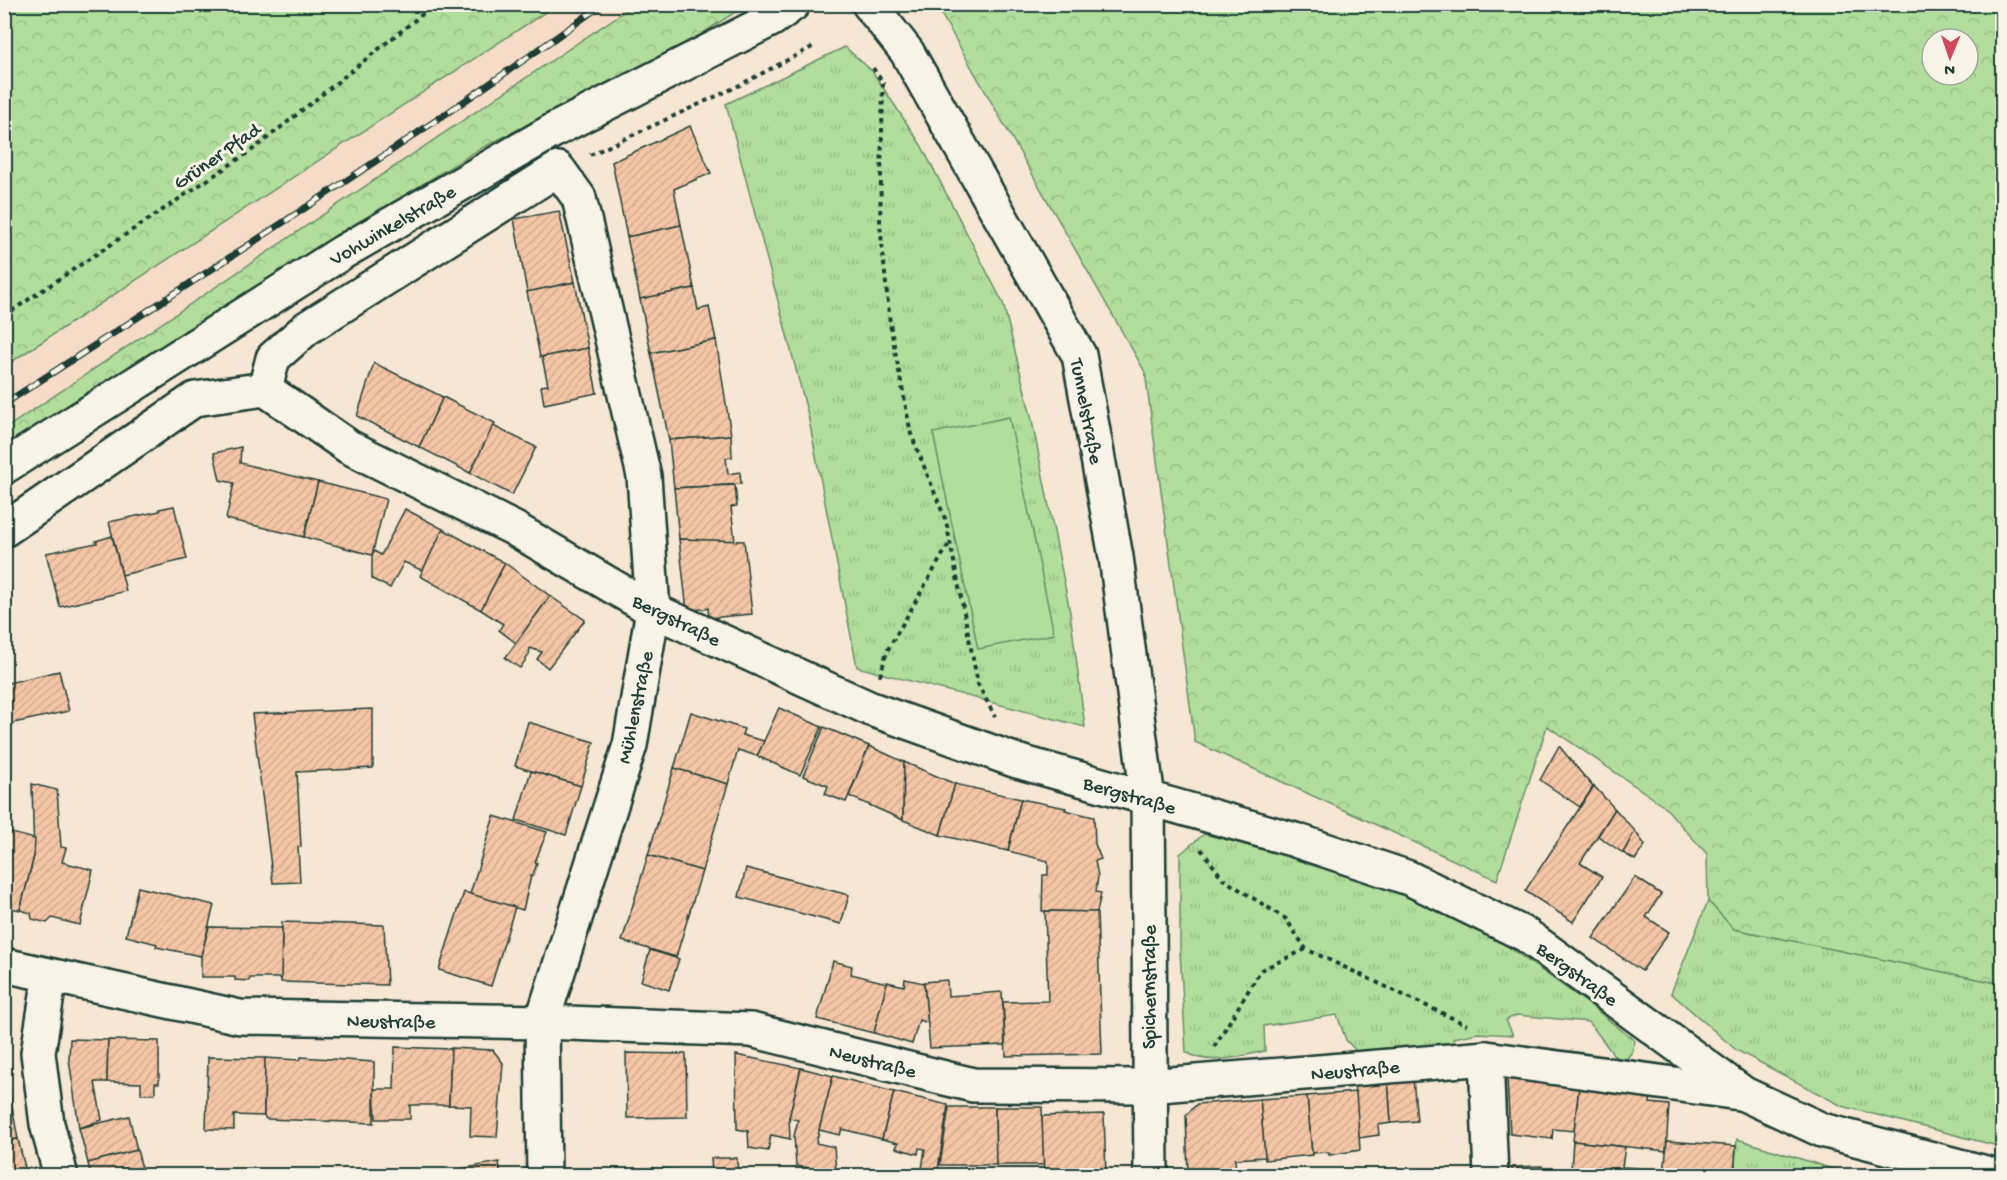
<svg xmlns="http://www.w3.org/2000/svg" width="2007" height="1180" viewBox="0 0 2007 1180" font-family="'Gochi Hand',sans-serif">
	<defs>
		<pattern id="grass-tufts" width="24" height="20" patternUnits="userSpaceOnUse" patternTransform="scale(1.5)"><rect width="24" height="20" fill="#b1de9c"/><path d="M3 7l-1-3M5 7V3M7 7l1-3M15 17l-1-3M17 17v-4M19 17l1-3" fill="none" stroke="#98bf87"/></pattern>
		<pattern id="forest-crowns" width="20" height="18" patternUnits="userSpaceOnUse" patternTransform="scale(1.5)"><rect width="20" height="18" fill="#b1de9c"/><path d="M2 6a3 3 0 1 1 6 0M12 15a3 3 0 1 1 6 0" fill="none" stroke="#98bf87"/></pattern>
		<pattern id="building-hatch" width="6" height="6" patternUnits="userSpaceOnUse" patternTransform="scale(1.5)"><rect width="6" height="6" fill="#f5c6a5"/><path d="M-1 1l2-2M0 6l6-6M5 7l2-2" fill="none" stroke="#d2ab8f"/></pattern>
	</defs>
	<rect width="100%" height="100%" fill="#f6e6d4"/>
	<filter id="ink" filterUnits="userSpaceOnUse"><feTurbulence type="fractalNoise" baseFrequency=".0167" numOctaves="2"/><feDisplacementMap in="SourceGraphic" scale="12" xChannelSelector="R" yChannelSelector="G"/><feConvolveMatrix kernelMatrix="1 2 1 2 8 2 1 2 1" color-interpolation-filters="sRGB"/></filter>
	<g filter="url(#ink)">
		<path fill="#f6dcc6" d="M 556,5 L 634,5 L 5,429 L 5,366 Z"/>
		<g fill="url(#grass-tufts)" stroke="#688e68" stroke-width="1.5">
			<path d="M 845,47 L 872,71 L 921,145 L 1003,303 L 1031,416 L 1070,612 L 1085,727 L 857,667 L 808,415 L 726,104 Z"/>
			<path d="M 1204,834 L 1412,888 L 1479,926 L 1590,1005 L 1635,1041 L 1632,1052 L 1626,1060 L 1616,1058 L 1589,1022 L 1517,1015 L 1506,1020 L 1513,1035 L 1478,1033 L 1454,1038 L 1448,1050 L 1361,1056 L 1346,1040 L 1337,1015 L 1264,1026 L 1265,1051 C 1239,1056 1210,1067 1186,1052 L 1180,952 L 1180,854 Z"/>
			<path d="M 1708,901 L 1734,929 L 2002,984 L 2002,1147 L 1842,1106 L 1736,1050 L 1671,993 Z"/>
			<path d="M 1737,1139 L 1852,1175 L 1734,1176 Z"/>
		</g>
		<g fill="url(#forest-crowns)" stroke="#688e68" stroke-width="1.5" fill-rule="evenodd">
			<path d="M 5,4 L 556,4 L 556,5 L 5,366 Z"/>
			<path d="M 634,5 L 746,5 L 694,39 L 480,149 L 439,174 L 268,279 L 5,450 L 5,429 Z"/>
			<path d="M 936,5 L 2002,5 L 2002,984 L 1734,929 L 1708,901 L 1707,854 L 1663,805 L 1547,726 L 1497,880 L 1195,742 L 1145,372 ZM 1932,39 L 1968,39 L 1968,75 L 1932,75 Z"/>
		</g>
		<path fill="#b1de9c" stroke="#688e68" stroke-width="1.5" d="M 1009,417 L 1054,634 L 978,649 L 933,433 Z"/>
		<g fill="url(#building-hatch)" stroke="#1f3d34" stroke-width="1.5">
			<path d="M 690,126 L 711,173 L 674,189 L 681,225 L 627,237 L 612,162 Z"/>
			<path d="M 559,211 L 575,282 L 527,292 L 514,219 Z"/>
			<path d="M 681,225 L 694,288 L 640,299 L 627,237 Z"/>
			<path d="M 575,282 L 588,348 L 540,357 L 527,292 Z"/>
			<path d="M 694,288 L 698,310 L 709,307 L 716,340 L 651,353 L 640,299 Z"/>
			<path d="M 716,340 L 731,435 L 669,440 L 651,353 Z"/>
			<path d="M 588,348 L 597,393 L 544,404 L 541,386 L 548,385 L 542,357 Z"/>
			<path d="M 374,363 L 443,397 L 419,447 L 357,416 Z"/>
			<path d="M 443,397 L 495,423 L 470,473 L 419,447 Z"/>
			<path d="M 493,426 L 536,447 L 512,495 L 470,473 Z"/>
			<path d="M 731,435 L 732,457 L 726,458 L 728,474 L 740,472 L 741,484 L 674,488 L 669,440 Z"/>
			<path d="M 241,447 L 240,463 L 318,482 L 304,537 L 226,519 L 234,483 L 220,480 L 214,453 Z"/>
			<path d="M 318,482 L 386,499 L 372,555 L 304,537 Z"/>
			<path d="M 735,485 L 737,506 L 731,507 L 735,542 L 679,539 L 674,488 Z"/>
			<path d="M 174,506 L 187,559 L 122,575 L 109,522 L 160,511 L 159,509 Z"/>
			<path d="M 405,509 L 443,529 L 423,571 L 404,562 L 390,588 L 372,579 L 372,555 L 374,551 L 381,555 Z"/>
			<path d="M 443,529 L 505,563 L 481,610 L 420,576 Z"/>
			<path d="M 112,536 L 126,591 L 60,607 L 46,553 L 97,543 L 96,541 Z"/>
			<path d="M 679,539 L 744,541 L 752,614 L 709,618 L 708,608 L 687,611 Z"/>
			<path d="M 505,563 L 550,596 L 516,643 L 499,630 L 503,624 L 481,610 Z"/>
			<path d="M 550,596 L 585,620 L 548,668 L 537,659 L 542,652 L 530,648 L 529,655 L 520,668 L 505,658 Z"/>
			<path d="M 59,671 L 69,711 L 4,725 L 4,684 Z"/>
			<path d="M 779,708 L 822,727 L 800,775 L 757,756 Z"/>
			<path d="M 373,709 L 373,768 L 297,772 L 301,847 L 298,847 L 300,882 L 273,883 L 252,714 Z"/>
			<path d="M 691,712 L 744,729 L 742,735 L 764,741 L 757,756 L 738,750 L 728,784 L 674,768 Z"/>
			<path d="M 528,722 L 594,742 L 581,786 L 515,766 Z"/>
			<path d="M 824,727 L 869,746 L 846,802 L 825,794 L 828,786 L 803,776 Z"/>
			<path d="M 869,746 L 904,762 L 903,820 L 849,796 Z"/>
			<path d="M 1559,746 L 1593,787 L 1580,807 L 1540,780 Z"/>
			<path d="M 904,762 L 955,784 L 940,835 L 903,820 Z"/>
			<path d="M 674,768 L 728,784 L 702,871 L 648,855 Z"/>
			<path d="M 531,771 L 581,786 L 566,835 L 516,820 Z"/>
			<path d="M 32,784 L 57,790 L 61,847 L 66,848 L 62,862 L 93,870 L 80,925 L 52,918 L 47,923 L 32,919 L 31,913 L 20,910 L 34,856 Z"/>
			<path d="M 955,784 L 1021,799 L 1008,851 L 940,835 Z"/>
			<path d="M 1594,786 L 1615,809 L 1580,863 L 1602,877 L 1573,922 L 1525,891 Z"/>
			<path d="M 1021,799 L 1066,808 L 1065,810 L 1094,817 L 1095,844 L 1101,859 L 1095,861 L 1098,876 L 1096,892 L 1101,893 L 1097,912 L 1042,911 L 1043,875 L 1048,875 L 1048,861 L 1008,851 Z"/>
			<path d="M 1615,809 L 1635,831 L 1623,853 L 1598,836 Z"/>
			<path d="M 494,816 L 547,832 L 535,862 L 537,863 L 533,876 L 531,876 L 523,910 L 470,894 Z"/>
			<path d="M 4,831 L 35,839 L 34,856 L 20,910 L 4,907 Z"/>
			<path d="M 1635,831 L 1645,845 L 1635,860 L 1623,853 Z"/>
			<path d="M 648,855 L 702,871 L 676,957 L 622,941 Z"/>
			<path d="M 746,868 L 849,895 L 841,924 L 739,897 Z"/>
			<path d="M 1635,877 L 1661,894 L 1646,917 L 1669,932 L 1642,971 L 1593,938 Z"/>
			<path d="M 138,887 L 214,905 L 201,956 L 156,947 L 157,944 L 126,936 Z"/>
			<path d="M 464,892 L 515,907 L 491,986 L 439,970 Z"/>
			<path d="M 1045,911 L 1097,912 L 1102,1054 L 1006,1056 L 1003,1002 L 1048,1001 Z"/>
			<path d="M 282,922 L 384,925 L 387,985 L 281,982 Z"/>
			<path d="M 209,927 L 282,928 L 281,978 L 250,978 L 249,981 L 235,980 L 235,977 L 201,977 L 201,956 Z"/>
			<path d="M 650,950 L 679,959 L 669,990 L 641,981 Z"/>
			<path d="M 833,961 L 852,966 L 851,974 L 887,983 L 874,1033 L 817,1019 Z"/>
			<path d="M 905,979 L 924,983 L 928,1023 L 919,1020 L 912,1044 L 874,1033 L 887,982 L 904,986 Z"/>
			<path d="M 947,980 L 948,996 L 1002,992 L 1005,1045 L 930,1048 L 924,982 Z"/>
			<path d="M 4,996 L 9,997 L 8,1040 L 4,1040 Z"/>
			<path d="M 70,1039 L 108,1040 L 107,1082 L 95,1082 L 102,1120 L 79,1128 L 69,1059 Z"/>
			<path d="M 4,1040 L 8,1040 L 9,1090 L 4,1090 Z"/>
			<path d="M 108,1040 L 159,1041 L 159,1083 L 155,1083 L 155,1094 L 141,1094 L 141,1083 L 107,1082 Z"/>
			<path d="M 395,1047 L 451,1049 L 449,1105 L 410,1105 L 410,1119 L 376,1119 L 374,1089 L 394,1089 Z"/>
			<path d="M 451,1048 L 493,1050 L 503,1063 L 497,1137 L 470,1136 L 471,1106 L 449,1105 Z"/>
			<path d="M 626,1053 L 686,1054 L 687,1117 L 627,1118 Z"/>
			<path d="M 736,1055 L 801,1068 L 789,1118 L 790,1139 L 771,1135 L 768,1151 L 749,1148 L 748,1131 L 737,1129 Z"/>
			<path d="M 208,1057 L 265,1058 L 264,1116 L 234,1115 L 234,1130 L 206,1129 Z"/>
			<path d="M 301,1057 L 374,1062 L 374,1123 L 266,1119 L 264,1116 L 265,1058 L 300,1060 Z"/>
			<path d="M 801,1068 L 833,1076 L 816,1143 L 834,1147 L 836,1172 L 796,1166 L 794,1136 L 798,1120 L 789,1118 Z"/>
			<path d="M 833,1076 L 894,1092 L 882,1139 L 842,1129 L 840,1135 L 819,1130 Z"/>
			<path d="M 1413,1078 L 1417,1121 L 1391,1123 L 1388,1080 Z"/>
			<path d="M 1507,1079 L 1579,1087 L 1574,1131 L 1553,1129 L 1552,1139 L 1510,1134 Z"/>
			<path d="M 1388,1080 L 1391,1123 L 1378,1125 L 1379,1135 L 1359,1138 L 1354,1083 Z"/>
			<path d="M 1579,1087 L 1651,1095 L 1650,1103 L 1669,1105 L 1666,1151 L 1573,1141 Z"/>
			<path d="M 4,1090 L 9,1090 L 18,1139 L 4,1141 Z"/>
			<path d="M 894,1092 L 948,1105 L 937,1176 L 921,1176 L 925,1149 L 919,1148 L 918,1154 L 896,1148 L 898,1143 L 882,1139 Z"/>
			<path d="M 1356,1092 L 1360,1150 L 1329,1155 L 1329,1152 L 1312,1153 L 1307,1096 Z"/>
			<path d="M 1307,1096 L 1312,1155 L 1265,1160 L 1260,1099 Z"/>
			<path d="M 1260,1099 L 1265,1157 L 1235,1159 L 1236,1176 L 1188,1176 L 1186,1115 L 1197,1104 Z"/>
			<path d="M 949,1107 L 995,1107 L 996,1165 L 940,1165 Z"/>
			<path d="M 995,1107 L 1042,1107 L 1044,1165 L 996,1165 Z"/>
			<path d="M 1104,1114 L 1106,1175 L 1044,1176 L 1042,1116 Z"/>
			<path d="M 129,1116 L 137,1150 L 88,1163 L 79,1128 Z"/>
			<path d="M 18,1139 L 27,1176 L 4,1176 L 4,1141 Z"/>
			<path d="M 1573,1141 L 1625,1147 L 1622,1167 L 1638,1168 L 1638,1176 L 1593,1176 L 1593,1172 L 1571,1170 Z"/>
			<path d="M 1667,1141 L 1736,1146 L 1734,1176 L 1664,1176 Z"/>
			<path d="M 137,1150 L 144,1176 L 91,1176 L 88,1163 Z"/>
			<path d="M 711,1158 L 737,1158 L 738,1176 L 712,1176 Z"/>
			<path d="M 499,1162 L 501,1176 L 444,1176 L 443,1172 Z"/>
			<path d="M 1542,1166 L 1543,1176 L 1512,1176 L 1512,1167 Z"/>
			<path d="M 649,1168 L 675,1170 L 675,1176 L 648,1176 Z"/>
		</g>
		<g fill="none" stroke-linecap="round" stroke-linejoin="round">
			<g stroke="#1f3d34" stroke-width="38">
				<g id="minor">
					<path d="M 869,4 L 907,52 L 1079,355 L 1116,557 L 1148,799 L 1151,1176"/>
					<path d="M 265,389 L 349,447 L 513,528 L 653,610 L 871,709 L 1017,761 L 1295,840 L 1409,878 L 1526,935 L 1744,1094 L 1822,1130 L 1997,1176"/>
					<path d="M 265,389 L 273,358 L 307,328 L 558,169 L 579,198 L 644,476 L 653,610 L 630,745 L 542,1022 L 544,1176"/>
					<path d="M 4,530 L 195,399 L 265,389"/>
					<path d="M 4,965 L 240,1017 L 542,1022 L 751,1030 L 973,1085 L 1148,1086 L 1486,1058 L 1739,1093"/>
					<path d="M 50,976 L 38,1053 L 47,1124 L 61,1176"/>
					<path d="M 1486,1058 L 1491,1176"/>
				</g>
			</g>
			<g stroke="#1f3d34" stroke-width="38">
				<path id="secondary" d="M 4,467 L 343,252 L 556,129 L 772,19 L 793,4"/>
			</g>
			<g stroke="#1f3d34" stroke-width="4" stroke-dasharray="4.5 4.5" stroke-linecap="butt">
				<path d="M 873,68 L 883,83 L 880,224 L 890,324 L 911,434 L 946,521 L 978,684 L 995,717"/>
				<path d="M 590,155 L 736,87 L 816,45"/>
				<path d="M 4,316 L 255,148 L 435,4"/>
				<path d="M 880,676 L 887,651 L 950,542"/>
				<path d="M 1201,849 L 1223,879 L 1286,919 L 1306,949 L 1467,1025"/>
				<path d="M 1214,1047 L 1261,970 L 1306,949"/>
			</g>
			<use href="#minor" stroke="#f7f3e8" stroke-width="33"/>
			<use href="#secondary" stroke="#f7f3e8" stroke-width="33"/>
			<g stroke="#1f3d34" stroke-width="7">
				<path id="rail" d="M 4,404 C 206,273 408,144 603,4"/>
			</g>
			<use href="#rail" stroke="#f7f3e8" stroke-width="4.5" stroke-dasharray="14" stroke-linecap="butt"/>
		</g>
	</g>
	<g text-anchor="middle" stroke-width="6" stroke-linejoin="round" paint-order="stroke">
		<g font-size="20" fill="#1f3d34" stroke="#f7f3e8">
			<text transform="translate(216 155) rotate(-35)" y="7">Grüner Pfad</text>
			<text transform="translate(392 224) rotate(-30)" y="7">Vohwinkelstraße</text>
			<text transform="translate(1088 411) rotate(79)" y="7">Tunnelstraße</text>
			<text transform="translate(677 619) rotate(26)" y="7">Bergstraße</text>
			<text transform="translate(634 707) rotate(-78)" y="7">Mühlenstraße</text>
			<text transform="translate(1130 794) rotate(16)" y="7">Bergstraße</text>
			<text transform="translate(1578 973) rotate(36)" y="7">Bergstraße</text>
			<text transform="translate(1148 987) rotate(-90)" y="7">Spichernstraße</text>
			<text transform="translate(391 1020) rotate(1)" y="7">Neustraße</text>
			<text transform="translate(873 1060) rotate(14)" y="7">Neustraße</text>
			<text transform="translate(1355 1069) rotate(-5)" y="7">Neustraße</text>
		</g>
	</g>
	<rect width="2007" height="1180" fill="none" stroke="#f7f3e8" stroke-width="24"/>
	<rect x="12" y="12" width="1983" height="1156" fill="none" stroke="#1f3d34" stroke-width="2" filter="url(#ink)"/>
	<g transform="translate(1950 57) rotate(182)"><circle r="28" fill="#f7f3e8" stroke="#a1aaa0" stroke-width="1.5"/>
	<path d="M0-4.5L10 22L0 15L-10 22Z" fill="#d1495b"/>
	<text y="-9" font-size="16" font-weight="bold" text-anchor="middle" fill="#1f3d34">N</text>
	</g>
</svg>
